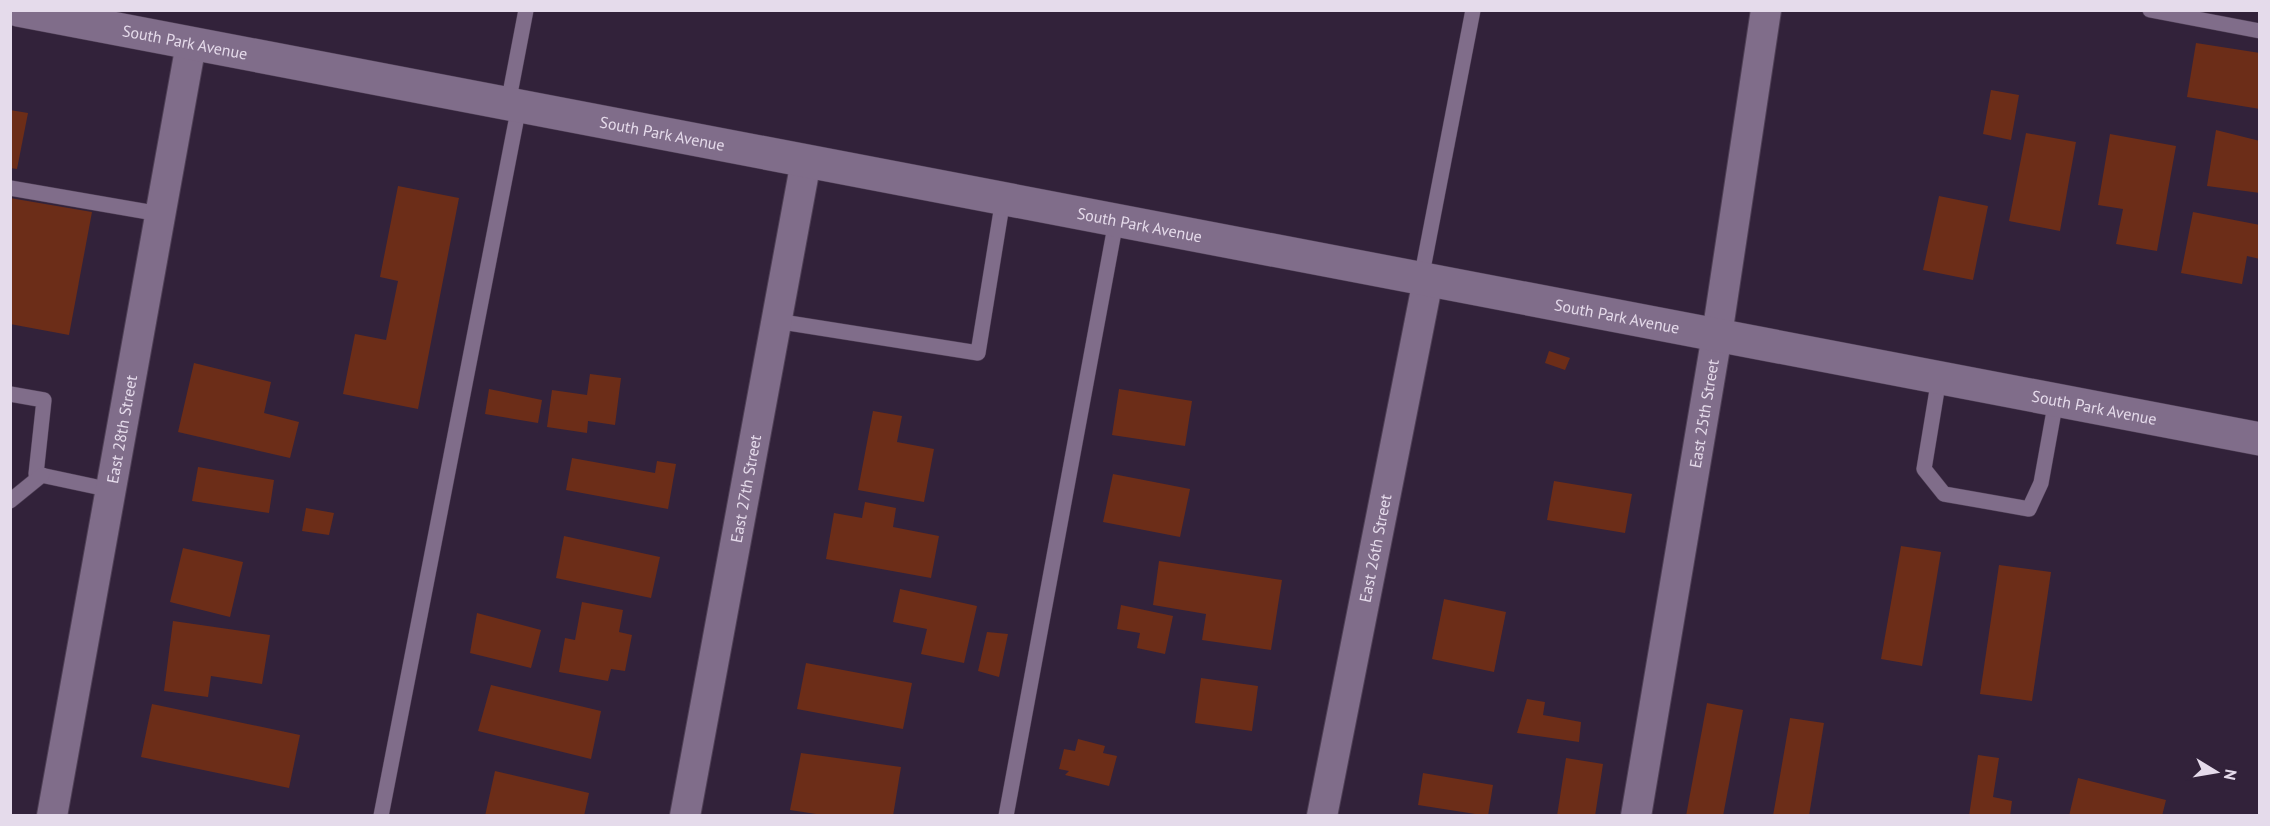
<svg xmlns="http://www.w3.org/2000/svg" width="2270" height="826" viewBox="0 0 2270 826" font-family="'PT Sans',sans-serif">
	<rect width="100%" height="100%" fill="#32223a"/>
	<g fill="#6c2d18">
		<path d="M 2196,43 L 2260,53 L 2260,109 L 2187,97 Z"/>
		<path d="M 1991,90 L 2019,95 L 2011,140 L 1983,134 Z"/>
		<path d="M 10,110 L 28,113 L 17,169 L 10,168 Z"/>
		<path d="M 2216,130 L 2260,141 L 2260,193 L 2207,186 Z"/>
		<path d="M 2026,133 L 2076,142 L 2060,231 L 2009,221 Z"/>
		<path d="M 2110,134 L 2176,146 L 2157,251 L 2116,244 L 2123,209 L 2098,205 Z"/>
		<path d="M 398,186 L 459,198 L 418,409 L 343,394 L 355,334 L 386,340 L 398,281 L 380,277 Z"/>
		<path d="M 1939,196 L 1988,206 L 1973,280 L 1923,270 Z"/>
		<path d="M 10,198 L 92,212 L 69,335 L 10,324 Z"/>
		<path d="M 2193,212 L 2260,225 L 2260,259 L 2247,256 L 2242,284 L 2181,273 Z"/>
		<path d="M 1549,351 L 1570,358 L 1565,370 L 1545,363 Z"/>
		<path d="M 194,363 L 271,382 L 264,413 L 299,422 L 290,458 L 178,432 Z"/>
		<path d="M 590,374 L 621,378 L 615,425 L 588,421 L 587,433 L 547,427 L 552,390 L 587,395 Z"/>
		<path d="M 489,389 L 542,400 L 538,423 L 485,414 Z"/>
		<path d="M 1119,389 L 1192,401 L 1185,446 L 1112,435 Z"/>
		<path d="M 873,411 L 902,416 L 897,442 L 934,449 L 924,502 L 858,490 Z"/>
		<path d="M 572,458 L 655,473 L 657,461 L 676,464 L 668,509 L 566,490 Z"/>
		<path d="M 198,467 L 274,480 L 269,513 L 192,501 Z"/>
		<path d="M 1113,474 L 1190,489 L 1180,537 L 1103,522 Z"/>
		<path d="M 1554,481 L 1632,494 L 1625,533 L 1547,520 Z"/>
		<path d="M 865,502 L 896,508 L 893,527 L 939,536 L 931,578 L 826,559 L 834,513 L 862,518 Z"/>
		<path d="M 306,508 L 334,513 L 329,535 L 302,531 Z"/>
		<path d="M 564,536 L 660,557 L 651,598 L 556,578 Z"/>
		<path d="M 1901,546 L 1941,552 L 1922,666 L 1881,659 Z"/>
		<path d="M 183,548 L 243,562 L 230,617 L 170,602 Z"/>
		<path d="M 1159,561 L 1282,580 L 1271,650 L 1202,640 L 1206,614 L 1153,605 Z"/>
		<path d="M 1999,565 L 2051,572 L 2032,701 L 1980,694 Z"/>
		<path d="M 900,589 L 977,606 L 964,663 L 921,654 L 927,629 L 893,622 Z"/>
		<path d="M 1444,599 L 1506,612 L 1494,672 L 1432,659 Z"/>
		<path d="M 582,602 L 623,610 L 619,632 L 632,635 L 625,671 L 611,669 L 608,681 L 559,672 L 565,638 L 575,640 Z"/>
		<path d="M 1121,605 L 1173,616 L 1165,654 L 1137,648 L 1140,633 L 1117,629 Z"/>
		<path d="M 477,613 L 541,630 L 531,668 L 470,653 Z"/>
		<path d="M 173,621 L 270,635 L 262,684 L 211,676 L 208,697 L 164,691 Z"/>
		<path d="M 987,632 L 1008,634 L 999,677 L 978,671 Z"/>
		<path d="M 806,663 L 912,683 L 903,729 L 797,709 Z"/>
		<path d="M 1201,678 L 1258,686 L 1252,731 L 1195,723 Z"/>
		<path d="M 491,685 L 601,711 L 591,759 L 478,731 Z"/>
		<path d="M 1527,699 L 1545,702 L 1543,715 L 1581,722 L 1579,742 L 1517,733 Z"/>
		<path d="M 1707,703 L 1743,710 L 1723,816 L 1686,816 Z"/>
		<path d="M 152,704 L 300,735 L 289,788 L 141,757 Z"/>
		<path d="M 1790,718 L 1824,723 L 1809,816 L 1773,816 Z"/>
		<path d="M 1078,739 L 1105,746 L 1103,753 L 1117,756 L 1109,786 L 1065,775 L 1069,771 L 1059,769 L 1064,749 L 1075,751 Z"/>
		<path d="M 801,753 L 901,767 L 893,816 L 829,816 L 790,810 Z"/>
		<path d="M 1978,755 L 1999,758 L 1993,797 L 2012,801 L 2010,816 L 1969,816 Z"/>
		<path d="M 1566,758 L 1603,764 L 1595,816 L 1557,816 Z"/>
		<path d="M 495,771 L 589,793 L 584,816 L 485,816 Z"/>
		<path d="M 1423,773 L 1493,785 L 1488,816 L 1418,805 Z"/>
		<path d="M 2078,778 L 2166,800 L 2162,816 L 2069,816 Z"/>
	</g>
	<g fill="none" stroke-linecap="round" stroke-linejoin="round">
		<g stroke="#4f4056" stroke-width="16">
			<g id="lane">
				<path d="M 2150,10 L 2260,31"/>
				<path d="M 508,104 L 526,10"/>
				<path d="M 10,188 L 160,214"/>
				<path d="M 1421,279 L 1473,10"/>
				<path d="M 776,321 L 978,353 L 1003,199"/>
				<path d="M 1939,378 L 1924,469 L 1944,494 L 2029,509 L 2041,483 L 2056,400"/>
				<path d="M 10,394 L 44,400 L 36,474 L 111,490"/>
				<path d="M 10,501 L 42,475"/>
				<path d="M 381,816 L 519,106"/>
				<path d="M 1006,816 L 1116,221"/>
			</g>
		</g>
		<g stroke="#4f4056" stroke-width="32">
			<g id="street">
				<path id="s1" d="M 52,816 L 191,44"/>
				<path id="s2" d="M 685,816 L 806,161"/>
				<path id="s3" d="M 1322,816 L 1428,280"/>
				<path id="s4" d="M 1636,816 L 1717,335 L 1766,10"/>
			</g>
		</g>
		<g stroke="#4f4056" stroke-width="34">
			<g id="secondary">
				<path id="s5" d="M 18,10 L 2260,439"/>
			</g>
		</g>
		<use href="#lane" stroke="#806d8a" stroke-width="15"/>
		<use href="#street" stroke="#806d8a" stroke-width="30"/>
		<use href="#secondary" stroke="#806d8a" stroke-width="33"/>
	</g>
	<g text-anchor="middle" stroke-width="5" stroke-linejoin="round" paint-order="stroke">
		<g font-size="16" fill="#e5dbeb" stroke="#32223a">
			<text dy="6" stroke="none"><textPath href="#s5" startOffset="170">South Park Avenue</textPath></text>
			<text dy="6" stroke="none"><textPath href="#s5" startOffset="656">South Park Avenue</textPath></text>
			<text dy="6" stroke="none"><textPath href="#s5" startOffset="1142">South Park Avenue</textPath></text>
			<text dy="6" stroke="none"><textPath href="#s5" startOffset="1628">South Park Avenue</textPath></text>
			<text dy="6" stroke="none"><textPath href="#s5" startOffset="2114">South Park Avenue</textPath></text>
			<text dy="6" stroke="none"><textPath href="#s4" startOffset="408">East 25th Street</textPath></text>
			<text dy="6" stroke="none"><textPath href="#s1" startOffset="393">East 28th Street</textPath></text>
			<text dy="6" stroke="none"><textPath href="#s2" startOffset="333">East 27th Street</textPath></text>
			<text dy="6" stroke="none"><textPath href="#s3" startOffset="273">East 26th Street</textPath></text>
		</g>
	</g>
	<rect width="2270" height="826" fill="none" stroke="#e5dbeb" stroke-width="24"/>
	<g transform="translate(2216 772) rotate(101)" stroke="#32223a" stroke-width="4.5" paint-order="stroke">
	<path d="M0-4.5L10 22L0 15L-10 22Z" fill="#e5dbeb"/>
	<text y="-9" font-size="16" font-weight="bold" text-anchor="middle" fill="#e5dbeb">N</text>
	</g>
</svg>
